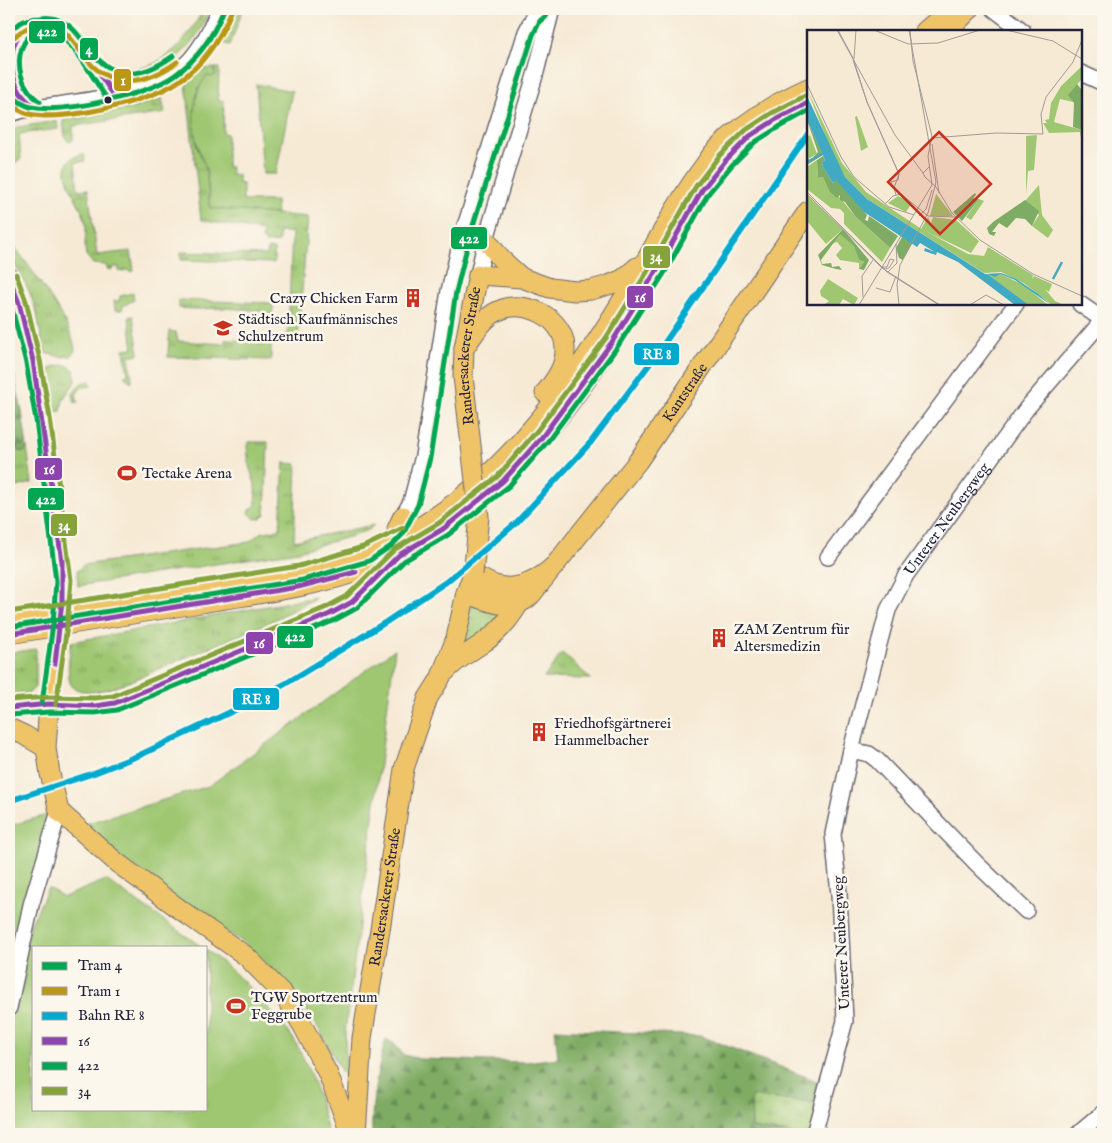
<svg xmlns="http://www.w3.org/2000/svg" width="1112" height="1143" viewBox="0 0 1112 1143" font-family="'IM FELL English',serif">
	<defs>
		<pattern id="grass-tufts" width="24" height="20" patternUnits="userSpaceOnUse" patternTransform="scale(1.25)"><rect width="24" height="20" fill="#9fc772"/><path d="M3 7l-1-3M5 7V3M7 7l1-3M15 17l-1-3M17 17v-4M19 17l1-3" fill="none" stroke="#81a15f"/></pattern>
		<pattern id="forest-firs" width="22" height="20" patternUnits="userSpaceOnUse" patternTransform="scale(1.25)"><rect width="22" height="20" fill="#7fac64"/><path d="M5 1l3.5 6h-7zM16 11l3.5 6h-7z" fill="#688c54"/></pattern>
	</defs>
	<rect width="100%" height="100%" fill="#fbf7ec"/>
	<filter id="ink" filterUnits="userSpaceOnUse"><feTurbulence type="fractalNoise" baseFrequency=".02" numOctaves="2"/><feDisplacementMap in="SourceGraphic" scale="10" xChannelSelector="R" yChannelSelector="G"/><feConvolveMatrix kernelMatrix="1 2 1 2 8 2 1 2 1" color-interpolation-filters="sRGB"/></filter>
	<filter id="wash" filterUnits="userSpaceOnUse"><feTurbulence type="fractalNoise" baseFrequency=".0096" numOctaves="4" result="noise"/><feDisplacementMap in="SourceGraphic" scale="20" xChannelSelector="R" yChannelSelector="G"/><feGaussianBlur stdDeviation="1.12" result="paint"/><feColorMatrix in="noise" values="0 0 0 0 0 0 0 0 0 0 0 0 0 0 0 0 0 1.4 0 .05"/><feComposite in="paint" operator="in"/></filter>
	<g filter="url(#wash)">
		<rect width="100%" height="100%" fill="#f6ead5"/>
		<g fill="url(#grass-tufts)" stroke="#607456">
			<path d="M 203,9 L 211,9 C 198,42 173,66 140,80 L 140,77 L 126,77 L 110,72 L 114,65 C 153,82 189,40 203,9 Z"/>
			<path d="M 238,9 L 243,9 L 230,45 L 222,43 Z"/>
			<path d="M 215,68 L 215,77 L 198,88 L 196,98 L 194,127 L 197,147 L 206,168 L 210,208 L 308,217 L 298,338 L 288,336 L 292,232 L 279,232 L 279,242 L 265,243 L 266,240 L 262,240 L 263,231 L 201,220 L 186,83 L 201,69 Z"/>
			<path d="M 162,98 L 165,113 L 73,126 L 73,140 L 69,142 L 65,138 L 63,120 L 133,108 Z"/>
			<path d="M 57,121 L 58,129 L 19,134 L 21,159 L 16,162 L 9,160 L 9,130 L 12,128 Z"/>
			<path d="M 84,154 L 85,161 L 75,163 L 78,190 L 88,189 L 97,255 L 131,251 L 134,271 L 129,272 L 128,270 L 124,270 L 124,272 L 119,271 L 119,267 L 113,267 L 112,270 L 107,269 L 106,265 L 93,264 L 86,255 C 83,243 88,232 85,220 C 81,201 45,160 84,154 Z"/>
			<path d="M 9,239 C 25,261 74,325 75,350 L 71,356 L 63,357 L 44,353 L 37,314 L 30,293 L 20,273 L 9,256 Z"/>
			<path d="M 268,249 L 274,249 L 274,263 L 181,260 L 181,252 L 267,255 Z"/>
			<path d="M 133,293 L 134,300 L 123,306 L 122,310 L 115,310 L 114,301 L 119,301 L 120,296 Z"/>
			<path d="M 179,300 L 273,303 L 272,326 L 265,325 L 261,311 L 227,308 L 194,309 L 179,308 Z"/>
			<path d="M 133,316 L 139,354 L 129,356 L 132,381 L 130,381 L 124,376 L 128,375 L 124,349 L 133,348 L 129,317 Z"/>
			<path d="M 169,331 L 176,332 L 178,341 L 224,344 L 225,340 L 271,341 L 271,360 L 168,357 Z"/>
			<path d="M 9,352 L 22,412 L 32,483 L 9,489 Z"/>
			<path d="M 63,365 L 68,366 L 74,370 L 76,381 L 63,399 L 61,411 L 53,412 L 48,373 L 52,367 Z"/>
			<path d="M 90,381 L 91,386 L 81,388 L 76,394 L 78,402 L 75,403 L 73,394 L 81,383 Z"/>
			<path d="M 249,442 L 268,442 L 265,514 L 261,518 L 255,519 L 248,512 L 256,505 L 255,484 L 249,466 L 247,446 Z"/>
			<path d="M 284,463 L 297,464 L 294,541 L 374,525 L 370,529 L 352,536 L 298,551 L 78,586 L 77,571 L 83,565 L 249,542 L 260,533 L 280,529 Z"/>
			<path d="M 316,597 C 271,625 219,643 170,664 C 145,674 118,690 91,692 C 85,692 77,690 73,687 C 65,681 70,652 71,642 Z"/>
			<path d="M 472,603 L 497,609 L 505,616 L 462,647 Z"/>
			<path d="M 36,649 L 36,686 C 28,695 21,700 9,701 L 9,653 Z"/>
			<path d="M 562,653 L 591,679 L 544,678 Z"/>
			<path d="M 750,1096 L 822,1104 L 814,1134 L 791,1134 L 752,1128 Z"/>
		</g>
		<g fill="url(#forest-firs)" stroke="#506750">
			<path d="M 9,352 L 22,412 L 27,449 L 24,452 L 19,451 L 9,437 Z"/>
			<path d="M 555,1029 L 701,1036 L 819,1082 L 824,1069 L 831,1072 L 822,1104 L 751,1096 L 752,1128 L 791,1134 L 372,1134 C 371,1101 377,1071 386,1039 L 394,1044 L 404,1055 L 420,1059 L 526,1062 L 558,1058 Z"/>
		</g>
		<g fill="#9fc772" stroke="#607456">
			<path d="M 215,68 L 219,68 L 218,100 L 224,101 L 223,133 L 227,134 L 227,167 L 231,167 L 231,175 L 238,175 L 238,183 L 243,184 L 243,201 L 276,201 L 277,214 L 210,208 C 209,195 208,182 206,169 C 204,162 200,155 198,147 C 191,125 192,95 206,76 L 215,76 Z"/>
			<path d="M 256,84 L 292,91 L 276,174 L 263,174 Z"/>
			<path d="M 395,649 L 345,1031 L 346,1080 L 318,1027 L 290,987 L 243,942 L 192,909 L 120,857 L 85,824 L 209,786 Z"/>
			<path d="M 54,813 L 9,985 L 9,826 Z"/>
			<path d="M 106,880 L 202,947 L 34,947 L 34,1109 L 206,1109 L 206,950 C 233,969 257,994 278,1019 C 283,1026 290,1033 294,1040 C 311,1069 321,1103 328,1134 L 9,1134 L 9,1015 L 30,926 L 48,888 L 64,897 Z"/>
		</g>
	</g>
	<g filter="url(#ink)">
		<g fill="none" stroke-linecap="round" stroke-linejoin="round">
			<g stroke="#6c6871" stroke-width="18">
				<g id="minor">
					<path d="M 994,9 L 1023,31"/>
					<path d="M 1081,73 L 1103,83"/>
					<path d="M 9,114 L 23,110 C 71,102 154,97 189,61 C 202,47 212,27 219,9"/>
					<path d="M 478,275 L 486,239 L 536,72 L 552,9"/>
					<path d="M 1080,304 L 1103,320"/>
					<path d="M 403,516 L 411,502 L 423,456 L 449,291 L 463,233 L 526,32 L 534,16 L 542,9"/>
					<path d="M 828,557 L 1016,304"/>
					<path d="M 851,750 L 869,754 L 877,760 L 976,863 L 1026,911"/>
					<path d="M 9,1008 L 31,905 L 59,811"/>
					<path id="s1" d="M 814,1134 L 845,1021 L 839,894 L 833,834 L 851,750 L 888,610 L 906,575 L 1027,408 L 1103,320"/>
					<path d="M 1078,1134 L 1103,1113"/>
				</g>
			</g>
			<g stroke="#6c6871" stroke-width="21">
				<g id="major">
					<path d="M 925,31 L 951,9"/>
					<path d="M 948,31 L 970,9"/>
					<path d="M 486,239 L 501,259 L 522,278"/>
					<path d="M 9,277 L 19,303 L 33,361 L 43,419 L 64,581 L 60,625 L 49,704 L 46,748 L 50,774 L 59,811 L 116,862 L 189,916 L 246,956 L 283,994 L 303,1026 L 328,1074 L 351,1134"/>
					<path d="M 464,348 C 473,336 484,317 498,311 C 524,298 564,317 565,348 C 566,366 555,380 545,393"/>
					<path id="s2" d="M 472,454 L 463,376 L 464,348 L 478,275 L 522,278 L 550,288 L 575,291 L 591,290 L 609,285 L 623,279 L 637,267"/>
					<path d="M 397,529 L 403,516"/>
					<path d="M 202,589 C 258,580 315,574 368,553 C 494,503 575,381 641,269 C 661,234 680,198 704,166 C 708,160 713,152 719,147 C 745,121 775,103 808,88"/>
					<path id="s3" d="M 466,593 C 487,601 513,614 531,595 L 638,461 L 808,211"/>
					<path d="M 207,602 C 261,593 317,587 368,568 C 501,519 588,386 657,269 C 673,243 685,216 702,190 C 711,176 724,162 736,149 C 741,145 745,139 751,135 C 768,122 788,112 808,103"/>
					<path d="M 445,672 C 456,659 469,653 483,643 C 498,633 509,620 518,605"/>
					<path d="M 9,708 L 49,704 L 95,706 L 115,703 L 330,614 L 352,602 L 392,562"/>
					<path d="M 9,728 L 24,735 L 46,748"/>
					<path id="s4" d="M 356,1134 L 362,1038 L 380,930 L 404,769 L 428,698 L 440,679 L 456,638 L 466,593 L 473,574 C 480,578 487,582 495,585 C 516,592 537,581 553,567"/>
				</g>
			</g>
			<use href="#minor" stroke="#fff" stroke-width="15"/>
			<use href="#major" stroke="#efc469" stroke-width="19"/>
			<g stroke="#6c6871" stroke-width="21" stroke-linecap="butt">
				<g id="major-bridge">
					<path d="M 472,454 L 479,517 L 473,574"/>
					<path d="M 9,620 L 202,589"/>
					<path d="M 9,634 L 207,602"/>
				</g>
			</g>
			<use href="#major-bridge" stroke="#efc469" stroke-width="19"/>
			<g stroke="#fbf7ec" stroke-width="9">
				<g id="bus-1">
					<path d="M 36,108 C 30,103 24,99 20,92 C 6,69 7,28 40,25 C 49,24 58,26 65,31 C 87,47 98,75 114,95"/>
					<path d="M 9,277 L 19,303 L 33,361 L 62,562 L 62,601 L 55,664"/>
					<path d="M 9,634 L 298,587 L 356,572"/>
					<path d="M 9,708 L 49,704 L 95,706 L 115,703 L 330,614 L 352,602 L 399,555 L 443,529 L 503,481 L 542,437 L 612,342 L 658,268 L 702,190 L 726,160 L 750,136 L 775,120 L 808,103"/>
				</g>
			</g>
			<g stroke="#fbf7ec" stroke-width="9">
				<g id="bus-2">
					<path d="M 40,102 C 0,72 24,10 62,38 C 82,53 93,80 108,100"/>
					<path d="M 9,297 L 26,363 L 36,420 L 56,581 L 53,624 L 42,703"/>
					<path d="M 10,627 L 303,580 L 369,561 L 391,546 L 403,534 L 418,505 L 430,458 L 456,292 L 470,235 L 533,35 L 540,21 L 547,15"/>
					<path d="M 10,715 L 49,712 L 95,713 L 117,710 L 333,621 L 357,608 L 404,561 L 448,535 L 509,486 L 548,441 L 618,346 L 665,272 L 708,194 L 732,165 L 755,142 L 779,127 L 808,111"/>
				</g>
			</g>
			<g stroke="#fbf7ec" stroke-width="9">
				<g id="bus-3">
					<path d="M 9,38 C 15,27 24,20 36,18 C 79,10 99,63 120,90"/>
					<path d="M 16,274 L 26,301 L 40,360 L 50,418 L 71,580 L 67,626 L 56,705"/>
					<path d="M 9,612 L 299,566 L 363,547 L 403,528"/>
					<path d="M 9,700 L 48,697 L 95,698 L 113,696 L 327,607 L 347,596 L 395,549 L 439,523 L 498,476 L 536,432 L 606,338 L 652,264 L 696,186 L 720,155 L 746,130 L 772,113 L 805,96"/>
				</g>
			</g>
			<use href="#bus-1" stroke="#8e44ad" stroke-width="5"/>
			<use href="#bus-2" stroke="#00a651" stroke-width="5"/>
			<use href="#bus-3" stroke="#85a33a" stroke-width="5"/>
			<g stroke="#fbf7ec" stroke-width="10">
				<path id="rail-1" d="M 9,801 L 94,773 L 140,755 L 239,708 L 285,684 L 386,622 L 446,582 L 516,523 L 591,442 L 657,354 L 808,134"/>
			</g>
			<use href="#rail-1" stroke="#00a9ce" stroke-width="6"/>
			<g stroke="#fbf7ec" stroke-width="9">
				<g id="tram-1">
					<path d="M 9,32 C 17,23 28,18 40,18 C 46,17 53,17 59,20 C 73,25 80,38 89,49 C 114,82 142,78 173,56"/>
					<path d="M 9,93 C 15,99 22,105 31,107 C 64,114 147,95 175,75 C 198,59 214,35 224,9"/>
				</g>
			</g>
			<g stroke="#fbf7ec" stroke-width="9">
				<g id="tram-2">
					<path d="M 14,37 C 21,31 29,26 38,25 C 66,22 72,42 88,61 C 114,91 148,83 177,62"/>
					<path d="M 9,103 C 15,108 21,112 29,114 C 63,122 150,102 179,81 C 204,64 220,39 231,12"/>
				</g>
			</g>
			<use href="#tram-1" stroke="#00a650" stroke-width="5"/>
			<use href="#tram-2" stroke="#bb9717" stroke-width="5"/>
		</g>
	</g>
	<defs>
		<g id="building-bare" transform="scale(1.5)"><path d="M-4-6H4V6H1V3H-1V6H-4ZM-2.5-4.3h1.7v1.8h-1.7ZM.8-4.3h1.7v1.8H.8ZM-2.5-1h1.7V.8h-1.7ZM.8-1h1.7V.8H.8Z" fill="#c8321e" stroke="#fbf7ec" stroke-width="2.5" paint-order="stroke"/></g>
		<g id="school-bare" transform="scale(1.5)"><path d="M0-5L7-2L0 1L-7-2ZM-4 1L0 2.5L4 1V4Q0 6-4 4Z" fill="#c8321e" stroke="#fbf7ec" stroke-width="2.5" paint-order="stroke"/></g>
		<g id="stadium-bare" transform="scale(1.5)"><path d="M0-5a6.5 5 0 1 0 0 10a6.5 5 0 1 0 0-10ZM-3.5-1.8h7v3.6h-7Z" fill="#c8321e" stroke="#fbf7ec" stroke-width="2.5" paint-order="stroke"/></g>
	</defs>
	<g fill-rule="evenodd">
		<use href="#building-bare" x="413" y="298"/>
		<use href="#school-bare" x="223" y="328"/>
		<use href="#stadium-bare" x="127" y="473"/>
		<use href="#building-bare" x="719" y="638"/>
		<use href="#building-bare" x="539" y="732"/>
		<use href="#stadium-bare" x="236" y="1006"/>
	</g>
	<circle fill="#22223b" stroke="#fbf7ec" stroke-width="2" cx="108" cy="100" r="4.5"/>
	<g text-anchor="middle" stroke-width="5" stroke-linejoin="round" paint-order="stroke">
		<g font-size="15" fill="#22223b" stroke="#fbf7ec" text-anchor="start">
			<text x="398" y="303" text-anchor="end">Crazy Chicken Farm</text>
			<text x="238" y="324">Städtisch Kaufmännisches<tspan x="238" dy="17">Schulzentrum</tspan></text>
			<text x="142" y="478">Tectake Arena</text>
			<text x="734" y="634">ZAM Zentrum für<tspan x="734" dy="17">Altersmedizin</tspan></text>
			<text x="554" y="728">Friedhofsgärtnerei<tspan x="554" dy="17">Hammelbacher</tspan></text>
			<text x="251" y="1002">TGW Sportzentrum<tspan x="251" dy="17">Feggrube</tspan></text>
		</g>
		<g font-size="15" fill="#22223b" stroke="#fbf7ec">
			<text dy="5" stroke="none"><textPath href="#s2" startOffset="99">Randersackerer Straße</textPath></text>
			<text dy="5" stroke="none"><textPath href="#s3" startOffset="324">Kantstraße</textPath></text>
			<text dy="5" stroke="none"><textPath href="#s1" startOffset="644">Unterer Neubergweg</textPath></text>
			<text dy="5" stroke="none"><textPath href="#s4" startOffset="239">Randersackerer Straße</textPath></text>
			<text transform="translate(841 943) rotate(-93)" y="5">Unterer Neubergweg</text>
		</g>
	</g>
	<g transform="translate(807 30)">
		<rect width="275" height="275" fill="#f6ead5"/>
		<path d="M 274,37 L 275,49 L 263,63 L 266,72 L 253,69 L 247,92 L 275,100 L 275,113 L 273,102 L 242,103 L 236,93 L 240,93 L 238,90 L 242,89 L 244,73 L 254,56 ZM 0,59 L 35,133 L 59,162 L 113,198 L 161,224 L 177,226 L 181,217 L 226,245 L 225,249 L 227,246 L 245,254 L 242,262 L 238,259 L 248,271 L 257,275 L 245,275 L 218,254 L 194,242 L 177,243 L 60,169 L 38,147 L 27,128 ZM 50,86 L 61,117 L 54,121 L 48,87 ZM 230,105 L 227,140 L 221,141 L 219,164 L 219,106 ZM 10,131 L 11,148 L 16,147 L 48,186 L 83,218 L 75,232 L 37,194 L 37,183 L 33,179 L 24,178 L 0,159 L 0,137 ZM 232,155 L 235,185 L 246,200 L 241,208 L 225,196 L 232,185 L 218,171 ZM 0,165 L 36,199 L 19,214 L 0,191 ZM 91,166 L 105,173 L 99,182 L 81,173 ZM 172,169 L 177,171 L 164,190 L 159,187 ZM 33,203 L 48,216 L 52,230 L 57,232 L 56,227 L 59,229 L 52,239 L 52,233 L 33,230 L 29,225 L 35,218 L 30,212 L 21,215 Z" fill="#9fc772"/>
		<path d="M 270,54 L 275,60 L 275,100 L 266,97 L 267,73 L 261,65 ZM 0,90 L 16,125 L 0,135 L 0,127 L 3,131 L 11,122 ZM 16,126 L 18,130 L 15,132 L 16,137 L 26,153 L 29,149 L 60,185 L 58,190 L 61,191 L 62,186 L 91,206 L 83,218 L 48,186 L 38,172 L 33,170 L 33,165 L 30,168 L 23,162 L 16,147 L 11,148 L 10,131 L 0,137 ZM 168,163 L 169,165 L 166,168 L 172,169 L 155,191 L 146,182 ZM 218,170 L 232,181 L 225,196 L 218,189 L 209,188 L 200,198 L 192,193 L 185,202 L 189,202 L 187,206 L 182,204 L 180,198 L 186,192 ZM 78,194 L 109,210 L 104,210 L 106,212 L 96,230 L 92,228 L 89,218 L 95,207 L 99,207 ZM 36,199 L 62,230 L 57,240 L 52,239 L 57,232 L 52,230 L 47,216 L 33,204 L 14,230 L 15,234 L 24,233 L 25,237 L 32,236 L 35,240 L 29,239 L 15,235 L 11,225 Z" fill="#7fac64"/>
		<path d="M 3,105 L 10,124 L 1,129 L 0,107 ZM 129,164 L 144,183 L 146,186 L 123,186 ZM 121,187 L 124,193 L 126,187 L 149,190 L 172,211 L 164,223 L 114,199 ZM 193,244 L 217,255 L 241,275 L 222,275 L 179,245 ZM 21,249 L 51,268 L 47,275 L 36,269 L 32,275 L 18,274 L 22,271 L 14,266 L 13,261 Z" fill="#9fc772"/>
		<path d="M 0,66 L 38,147 L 60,169 L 178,244 L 194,243 L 209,249 L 230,263 L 244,275 L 208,250 L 193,244 L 188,247 L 180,244 L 222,275 L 208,275 L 151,232 L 130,222 L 129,225 L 117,221 L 118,218 L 128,222 L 113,213 L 110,217 L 57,182 L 29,150 L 26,153 L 16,137 L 15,132 L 18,130 L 0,90 Z" fill="#41a9c1"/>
		<path fill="none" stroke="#41a9c1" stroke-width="2.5" d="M 0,132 L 15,124M 246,249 L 255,232"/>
		<path fill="none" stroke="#a19a97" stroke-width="1" d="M 30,0 L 88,105 L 116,143M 31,0 L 46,28 L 60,72 L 92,144 L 91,150 L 84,152 L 85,156M 67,0 L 101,14 L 131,13 L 173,0M 199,0 L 246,11 L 275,29M 47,29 L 49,0M 46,30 L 60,72 L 92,144 L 87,158 L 89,165M 0,54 L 34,127 L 47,147 L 82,177 L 107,185M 125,108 L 189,103 L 236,104 L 234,84 L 239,67 L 266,32 L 275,10M 125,114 L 132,163M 122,137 L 116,143 L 118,147 L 129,157 L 145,183 L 173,210 L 226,244 L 275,266M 0,162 L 80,242 L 132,275M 0,164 L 75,238 L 133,275M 78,174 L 86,166 L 94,164 L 121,186 L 148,187M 112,186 L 119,179 L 125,160M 75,237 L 78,239 L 82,238 L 87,230 L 83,229 L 80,237 L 75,237M 81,242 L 90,233 L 89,214M 69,258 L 83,262 L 89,246M 56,267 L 55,246 L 66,230M 52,275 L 125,155 L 121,126 L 125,106 L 106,31 L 103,0M 92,275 L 90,255 L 93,235 L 121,183 L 129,152 L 102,0M 163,275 L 179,265 L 197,275"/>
		<path fill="#c8321e" fill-opacity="0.15" stroke="#c8321e" stroke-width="2.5" d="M 132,102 L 184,154 L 133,204 L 81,152 Z"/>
		<rect width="275" height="275" fill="none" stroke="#22223b" stroke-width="2.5"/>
	</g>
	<g stroke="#fbf7ec" stroke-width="2">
		<rect x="28" y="20" width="38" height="24" rx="5" fill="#00a651"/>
		<rect x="79" y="37" width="20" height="24" rx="5" fill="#00a650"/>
		<rect x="113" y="68" width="19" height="24" rx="5" fill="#bb9717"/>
		<rect x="450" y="226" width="38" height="24" rx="5" fill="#00a651"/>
		<rect x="642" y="245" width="29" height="24" rx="5" fill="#85a33a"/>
		<rect x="626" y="285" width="28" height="24" rx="5" fill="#8e44ad"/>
		<rect x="633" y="342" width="47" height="24" rx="5" fill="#00a9ce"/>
		<rect x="34" y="457" width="29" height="24" rx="5" fill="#8e44ad"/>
		<rect x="27" y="487" width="38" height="24" rx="5" fill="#00a651"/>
		<rect x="50" y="513" width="28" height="24" rx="5" fill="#85a33a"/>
		<rect x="276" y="625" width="38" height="24" rx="5" fill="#00a651"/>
		<rect x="245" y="631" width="29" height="24" rx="5" fill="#8e44ad"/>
		<rect x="232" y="687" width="48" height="24" rx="5" fill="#00a9ce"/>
	</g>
	<g font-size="14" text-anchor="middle" font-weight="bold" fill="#fff">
		<text x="47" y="36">422</text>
		<text x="89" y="54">4</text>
		<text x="123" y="85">1</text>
		<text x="469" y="243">422</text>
		<text x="656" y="261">34</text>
		<text x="640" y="302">16</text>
		<text x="657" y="359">RE 8</text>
		<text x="49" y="474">16</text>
		<text x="46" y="504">422</text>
		<text x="64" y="530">34</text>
		<text x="295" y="641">422</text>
		<text x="259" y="648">16</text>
		<text x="256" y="704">RE 8</text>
	</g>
	<rect width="1112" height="1143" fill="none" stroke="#fbf7ec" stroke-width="30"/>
	<rect x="32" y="946" width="175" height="165" fill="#fbf7ec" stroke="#a4a2a5"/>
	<rect x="42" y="962" width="25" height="8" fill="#00a650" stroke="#a4a2a5"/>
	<text x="78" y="970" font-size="15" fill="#22223b">Tram 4</text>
	<rect x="42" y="987" width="25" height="8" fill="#bb9717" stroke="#a4a2a5"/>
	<text x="78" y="996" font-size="15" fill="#22223b">Tram 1</text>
	<rect x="42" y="1012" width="25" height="8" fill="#00a9ce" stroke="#a4a2a5"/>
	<text x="78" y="1020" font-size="15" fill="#22223b">Bahn RE 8</text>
	<rect x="42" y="1037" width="25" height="8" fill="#8e44ad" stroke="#a4a2a5"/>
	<text x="78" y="1046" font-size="15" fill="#22223b">16</text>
	<rect x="42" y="1062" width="25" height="8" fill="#00a651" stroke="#a4a2a5"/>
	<text x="78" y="1070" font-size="15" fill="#22223b">422</text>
	<rect x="42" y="1087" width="25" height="8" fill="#85a33a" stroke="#a4a2a5"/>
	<text x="78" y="1096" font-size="15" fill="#22223b">34</text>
</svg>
